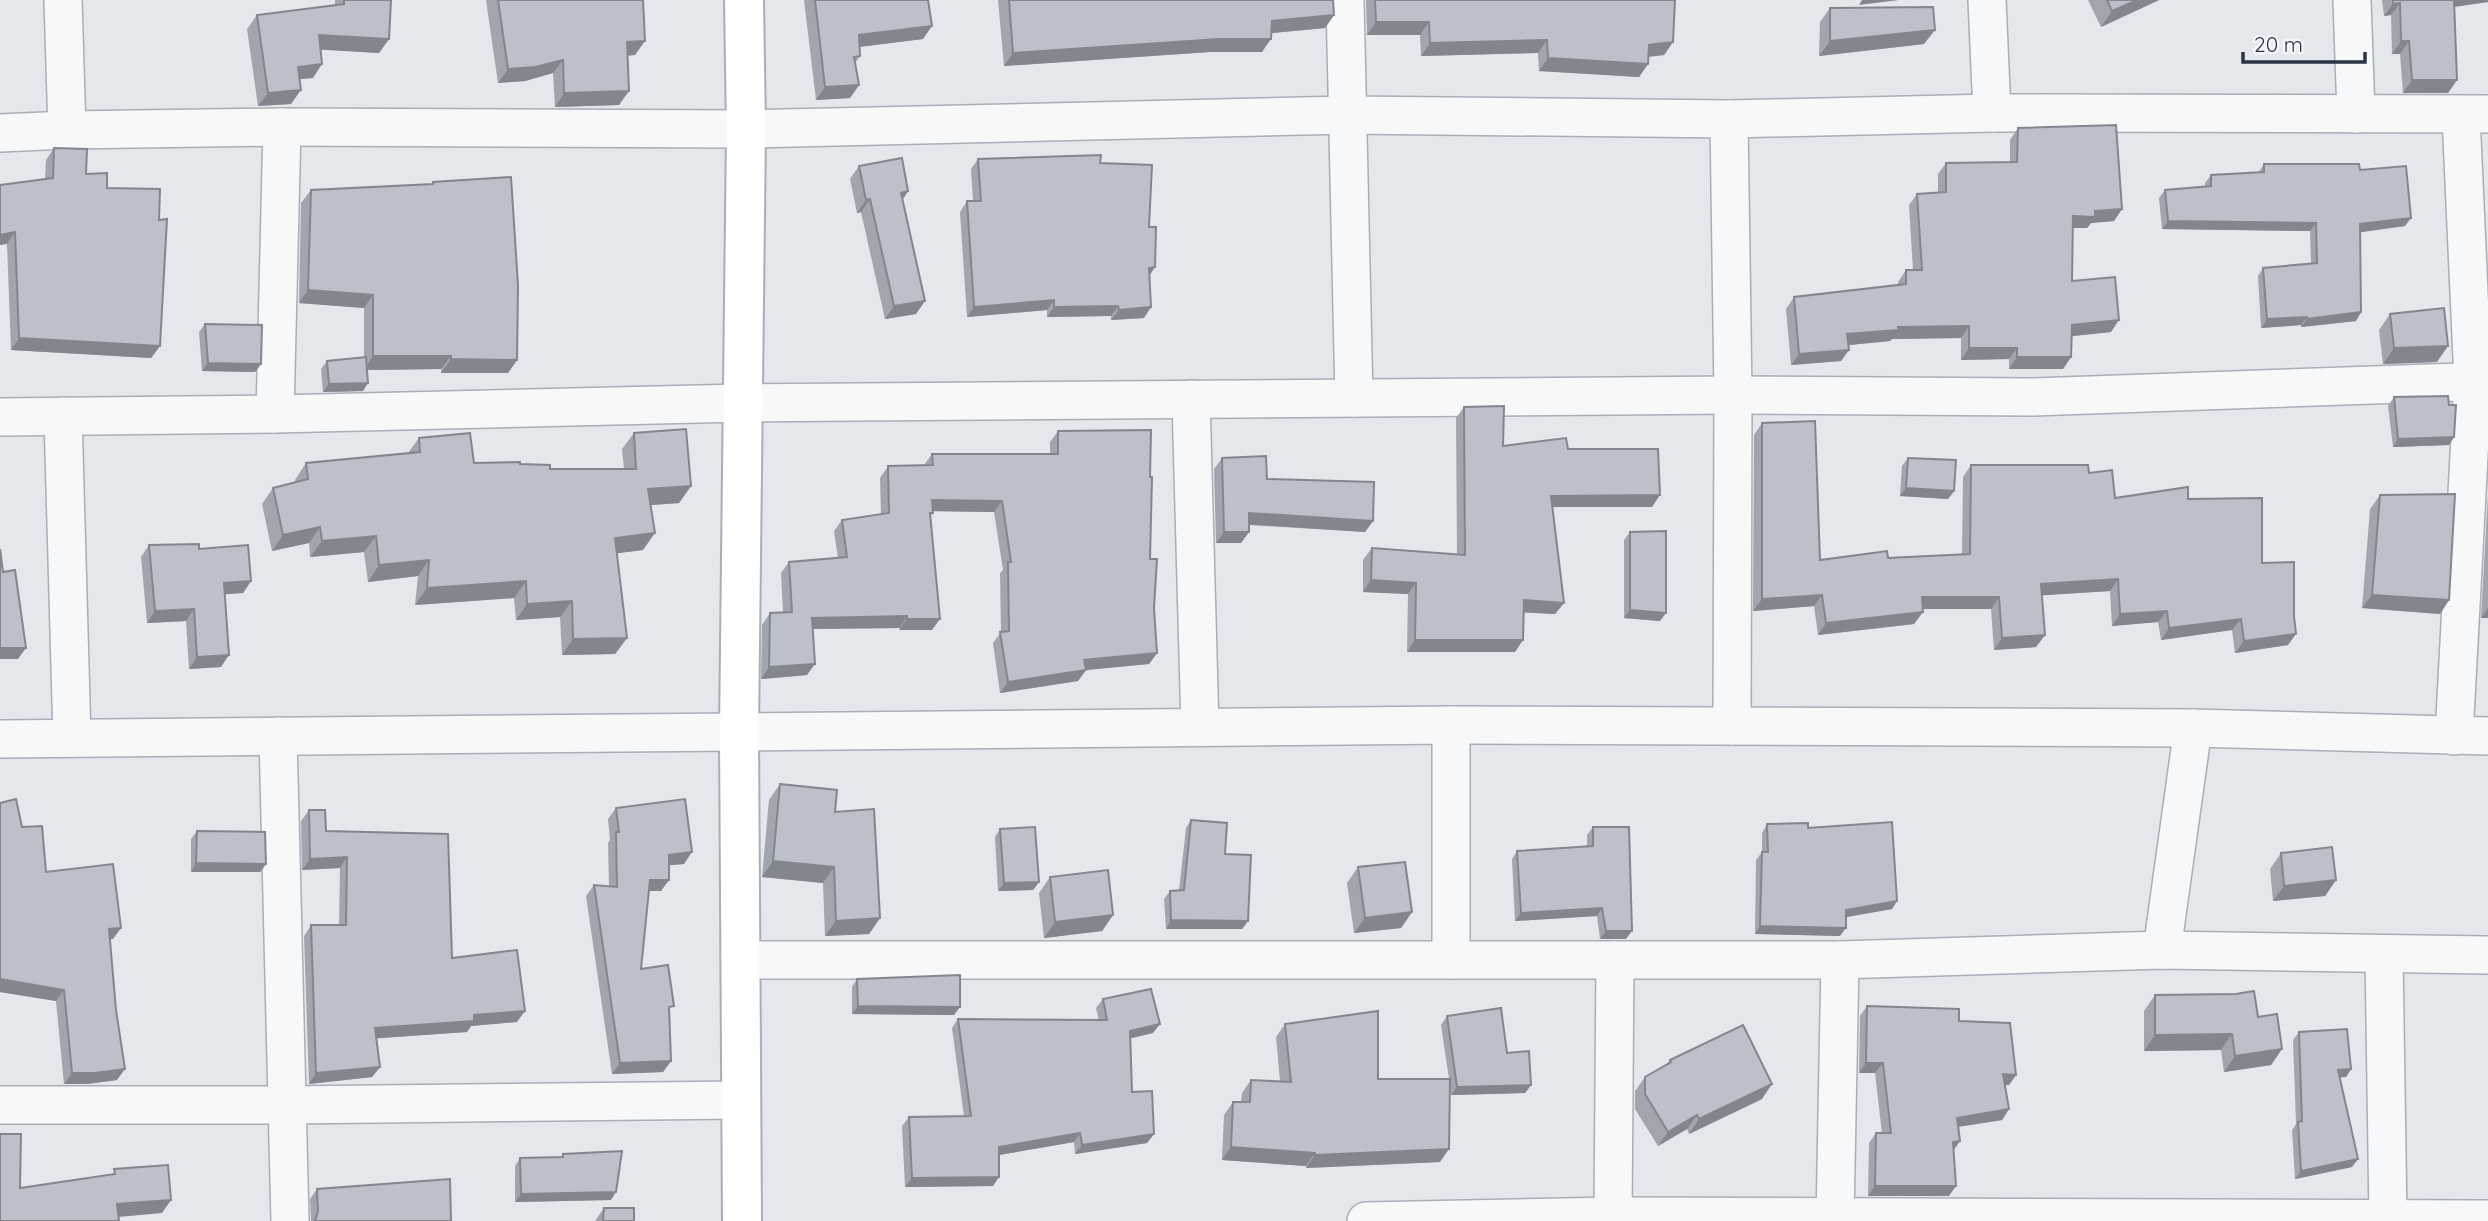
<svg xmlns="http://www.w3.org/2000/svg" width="2488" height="1221" viewBox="0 0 2488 1221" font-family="Quicksand,sans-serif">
	<rect width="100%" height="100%" fill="#e4e7ec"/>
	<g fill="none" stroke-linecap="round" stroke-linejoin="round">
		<g stroke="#a9aeb7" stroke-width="40">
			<g id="street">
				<path d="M 63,0 L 67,130"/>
				<path d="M 1345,0 L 1354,398"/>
				<path d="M 1987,0 L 1992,113"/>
				<path d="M 2352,0 L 2356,114"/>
				<path d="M 1729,119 L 1733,395 L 1732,726"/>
				<path d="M 0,133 L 67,130 L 282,127 L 746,129 L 1347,115 L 1729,119 L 1992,113 L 2488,114"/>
				<path d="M 1191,399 L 1200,727"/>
				<path d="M 275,414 L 282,127"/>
				<path d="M 63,416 L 72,738"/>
				<path d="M 0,417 L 275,414 L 741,403 L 1733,395 L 2033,397 L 2488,381"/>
				<path d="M 278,736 L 290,1221"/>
				<path d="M 2454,736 L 2473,381 L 2461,115"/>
				<path d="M 0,739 L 1451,725 L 2193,728 L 2488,736"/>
				<path d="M 2162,950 L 2193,728"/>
				<path d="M 2384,954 L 2388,1219"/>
				<path d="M 742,960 L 1840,960 L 2162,950 L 2488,955"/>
				<path d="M 1451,960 L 1451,725"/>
				<path d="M 0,1105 L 289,1105 L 740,1100"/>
				<path d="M 1613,1216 L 1615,960"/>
				<path d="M 1835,1219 L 1840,960"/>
				<path d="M 1366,1221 L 1613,1216 L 2488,1219"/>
			</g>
		</g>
		<g stroke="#a9aeb7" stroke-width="42">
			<path id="secondary" d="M 742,1221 L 739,731 L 746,129 L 744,0"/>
		</g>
		<use href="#street" stroke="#f7f8fa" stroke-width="37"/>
		<use href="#secondary" stroke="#fff" stroke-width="38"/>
	</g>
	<g fill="#a1a5ae">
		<path d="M 335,0 L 391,0 L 389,39 L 379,53 L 321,49 L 313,78 L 299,79 L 291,104 L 258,106 L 247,29 L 257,15 L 335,5 Z"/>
		<path d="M 486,0 L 643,0 L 635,55 L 627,56 L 619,105 L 555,107 L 553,73 L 525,81 L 498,83 Z"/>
		<path d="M 804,0 L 928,0 L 923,39 L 859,47 L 860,56 L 855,63 L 859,85 L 850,98 L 816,100 Z"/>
		<path d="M 998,0 L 1333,0 L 1334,15 L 1325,28 L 1271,33 L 1262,52 L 1210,52 L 1004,66 Z"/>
		<path d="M 1366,0 L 1675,0 L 1673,42 L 1664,55 L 1649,57 L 1648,64 L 1639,77 L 1539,71 L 1538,53 L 1421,56 L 1420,35 L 1367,35 Z"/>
		<path d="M 2088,0 L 2159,0 L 2101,27 Z"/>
		<path d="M 2382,0 L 2488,0 L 2488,2 L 2454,7 L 2457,80 L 2448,93 L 2403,93 L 2400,54 L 2392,54 L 2391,15 L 2384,16 Z"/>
		<path d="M 1830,8 L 1924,44 L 1819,56 L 1820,22 Z"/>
		<path d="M 2018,128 L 2122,209 L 2114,221 L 2091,223 L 2087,228 L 2073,228 L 2072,281 L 2111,332 L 2072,336 L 2071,357 L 2063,369 L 2009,369 L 2009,359 L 1961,360 L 1961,338 L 1892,339 L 1890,341 L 1849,345 L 1841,361 L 1791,365 L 1786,309 L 1794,297 L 1898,285 L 1898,282 L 1906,270 L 1913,270 L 1909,205 L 1917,194 L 1938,192 L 1938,174 L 1946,163 L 2010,162 L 2010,140 Z"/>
		<path d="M 54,148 L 86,174 L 159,220 L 160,346 L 151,358 L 11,350 L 7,244 L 45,179 L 46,160 Z"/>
		<path d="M 978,159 L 1100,163 L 1149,227 L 1149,276 L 1144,318 L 1111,320 L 1111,316 L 1047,317 L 1047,310 L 967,317 L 960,212 L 967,201 L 973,201 L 971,169 Z"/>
		<path d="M 2264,164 L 2360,170 L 2405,226 L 2360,232 L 2361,312 L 2356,321 L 2301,327 L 2301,325 L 2261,328 L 2258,276 L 2263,268 L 2311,264 L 2310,231 L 2162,229 L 2159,198 L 2165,190 L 2205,186 L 2205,183 L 2211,175 L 2258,173 Z"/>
		<path d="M 859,166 L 908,191 L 903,199 L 916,314 L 885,319 L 861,212 L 857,213 L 850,179 Z"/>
		<path d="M 433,182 L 517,360 L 508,373 L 441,373 L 441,369 L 367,370 L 363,391 L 323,392 L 321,369 L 327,361 L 364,358 L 364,308 L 299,303 L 301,203 L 311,190 L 432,184 Z"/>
		<path d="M 2390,314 L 2437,362 L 2383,364 L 2379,330 Z"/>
		<path d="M 205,324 L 261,364 L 255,372 L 202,371 L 199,332 Z"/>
		<path d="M 2394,397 L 2454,437 L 2449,445 L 2393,447 L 2388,406 Z"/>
		<path d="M 1464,407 L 1503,446 L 1568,449 L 1652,507 L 1552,507 L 1564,603 L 1555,614 L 1523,612 L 1515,652 L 1407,652 L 1408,594 L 1363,592 L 1363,560 L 1372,548 L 1457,555 L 1456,418 Z"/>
		<path d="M 1762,423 L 1820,560 L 1962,554 L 1963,477 L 1971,465 L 2089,473 L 2115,498 L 2188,499 L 2262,563 L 2288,645 L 2235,653 L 2232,630 L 2161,640 L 2158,622 L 2112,626 L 2110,591 L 2042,595 L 2045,635 L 2036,647 L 1994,650 L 1991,609 L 1922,609 L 1914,624 L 1818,635 L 1814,606 L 1753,611 L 1754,435 Z"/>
		<path d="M 1058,431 L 1150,477 L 1150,559 L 1157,653 L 1149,664 L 1086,670 L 1078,681 L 1000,693 L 993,643 L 1001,632 L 1000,573 L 1003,570 L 994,512 L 933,511 L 931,516 L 932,630 L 899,630 L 900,628 L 813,629 L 807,675 L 761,679 L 762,625 L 770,613 L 783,612 L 781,573 L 789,562 L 838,558 L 834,531 L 842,520 L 881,514 L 880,478 L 888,466 L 924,465 L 932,454 L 1050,454 L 1050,442 Z"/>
		<path d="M 634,433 L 691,486 L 679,503 L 651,505 L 643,550 L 617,553 L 627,638 L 615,654 L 562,655 L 560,617 L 516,620 L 514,598 L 415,605 L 418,576 L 368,582 L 364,552 L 310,557 L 309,543 L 272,551 L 262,504 L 273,488 L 295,482 L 295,480 L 306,463 L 408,453 L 419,438 L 474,463 L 520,464 L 550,469 L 624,469 L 622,449 Z"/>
		<path d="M 1222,458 L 1267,479 L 1373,521 L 1365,532 L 1249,525 L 1249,532 L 1241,543 L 1216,543 L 1214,469 Z"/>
		<path d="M 1908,458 L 1954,491 L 1948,499 L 1900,496 L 1902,466 Z"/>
		<path d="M 2488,494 L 2488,618 L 2481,618 Z"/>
		<path d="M 2380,495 L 2449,600 L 2440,614 L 2362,608 L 2370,509 Z"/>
		<path d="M 1630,532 L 1660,621 L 1624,618 L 1624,540 Z"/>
		<path d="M 149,545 L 199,549 L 251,581 L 243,593 L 225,594 L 221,667 L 189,669 L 186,621 L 147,623 L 141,557 Z"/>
		<path d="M 780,784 L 835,812 L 880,918 L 869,934 L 825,936 L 823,883 L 762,877 L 769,800 Z"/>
		<path d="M 0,803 L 22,827 L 46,872 L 113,939 L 110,939 L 117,1080 L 87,1084 L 64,1084 L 56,1001 L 0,992 Z"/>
		<path d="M 616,808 L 684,864 L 669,865 L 661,891 L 649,891 L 641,969 L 669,1013 L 671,1061 L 663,1072 L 612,1074 L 586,896 L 594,885 L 609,886 L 608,843 L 610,840 L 608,819 Z"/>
		<path d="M 309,810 L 326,831 L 517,1022 L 471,1026 L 467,1032 L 376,1038 L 380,1067 L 372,1077 L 309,1084 L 304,936 L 311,925 L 339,925 L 340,868 L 302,870 L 301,821 Z"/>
		<path d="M 1191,820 L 1225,854 L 1248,921 L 1242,929 L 1166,929 L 1164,899 L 1170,891 L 1179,890 L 1186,828 Z"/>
		<path d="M 1767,824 L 1808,828 L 1897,901 L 1892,909 L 1846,917 L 1840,936 L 1755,934 L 1756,860 L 1762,852 L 1762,833 Z"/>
		<path d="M 1593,827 L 1626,939 L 1600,939 L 1597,916 L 1515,921 L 1512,859 L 1517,851 L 1587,846 L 1587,835 Z"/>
		<path d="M 1000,829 L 1039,882 L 1033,890 L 998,891 L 995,837 Z"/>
		<path d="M 197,831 L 266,864 L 260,872 L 191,872 L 191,839 Z"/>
		<path d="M 2281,853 L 2336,880 L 2325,896 L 2273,901 L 2270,869 Z"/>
		<path d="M 1358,867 L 1412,912 L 1401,928 L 1354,933 L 1347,883 Z"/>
		<path d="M 1050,877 L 1113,915 L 1102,931 L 1044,938 L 1039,893 Z"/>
		<path d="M 857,979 L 954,1015 L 852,1014 L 852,987 Z"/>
		<path d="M 2155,995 L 2258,1017 L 2282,1049 L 2271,1065 L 2224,1072 L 2221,1050 L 2144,1051 L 2144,1011 Z"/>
		<path d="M 1103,999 L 1153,1033 L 1130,1038 L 1132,1092 L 1154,1134 L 1147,1143 L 1075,1154 L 1074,1142 L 999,1155 L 993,1186 L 905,1187 L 902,1126 L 909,1117 L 964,1116 L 952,1028 L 958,1019 L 1099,1020 L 1096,1008 Z"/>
		<path d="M 1867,1006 L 1959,1021 L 2016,1075 L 2009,1085 L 2005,1085 L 2009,1109 L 2002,1120 L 1958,1127 L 1960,1141 L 1953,1150 L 1949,1196 L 1868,1196 L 1869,1143 L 1876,1133 L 1882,1133 L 1875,1073 L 1859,1073 L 1860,1016 Z"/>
		<path d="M 1447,1016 L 1507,1053 L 1531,1085 L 1525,1093 L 1451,1095 L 1450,1087 L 1440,1162 L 1306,1168 L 1306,1166 L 1222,1160 L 1224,1115 L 1233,1102 L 1241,1102 L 1242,1093 L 1251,1080 L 1280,1081 L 1276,1037 L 1285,1024 L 1378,1079 L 1449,1079 L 1441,1025 Z"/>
		<path d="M 2299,1032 L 2351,1069 L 2346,1077 L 2340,1077 L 2352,1167 L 2295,1179 L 2292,1130 L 2296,1124 L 2293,1040 Z"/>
		<path d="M 1670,1060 L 1762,1099 L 1689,1134 L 1687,1129 L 1658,1146 L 1635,1109 L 1635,1091 L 1645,1077 L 1667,1064 Z"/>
		<path d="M 563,1154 L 611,1200 L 515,1202 L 515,1166 L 520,1158 L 561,1157 Z"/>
		<path d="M 317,1189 L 451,1221 L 311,1221 L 310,1199 Z"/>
		<path d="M 604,1208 L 634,1221 L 595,1221 Z"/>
	</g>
	<g fill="#83868d">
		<path d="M 1862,0 L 1899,0 L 1859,5 Z"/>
		<path d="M 2137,0 L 2159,0 L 2101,27 L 2112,11 Z"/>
		<path d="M 2450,0 L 2488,0 L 2488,2 L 2445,8 Z"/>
		<path d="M 2400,3 L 2391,15 L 2384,16 L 2393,4 Z"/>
		<path d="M 1334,15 L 1325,28 L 1263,34 L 1272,21 Z"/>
		<path d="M 1376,22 L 1429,22 L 1420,35 L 1367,35 Z"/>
		<path d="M 932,26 L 923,39 L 850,48 L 859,35 Z"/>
		<path d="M 1935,30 L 1924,44 L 1819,56 L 1830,41 Z"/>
		<path d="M 319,35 L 389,39 L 379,53 L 309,49 Z"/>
		<path d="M 1219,39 L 1271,39 L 1262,52 L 1210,52 L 1004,66 L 1013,53 Z"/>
		<path d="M 1547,40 L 1538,53 L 1421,56 L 1430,43 Z"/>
		<path d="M 645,41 L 635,55 L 617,56 L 627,42 Z"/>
		<path d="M 2401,41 L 2409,41 L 2400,54 L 2392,54 Z"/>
		<path d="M 1673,42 L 1664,55 L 1640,57 L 1649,45 Z"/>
		<path d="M 1548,58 L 1648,64 L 1639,77 L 1539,71 Z"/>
		<path d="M 563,60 L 553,73 L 525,81 L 498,83 L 508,69 Z"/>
		<path d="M 322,64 L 313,78 L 288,80 L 298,67 Z"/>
		<path d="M 2412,80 L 2457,80 L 2448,93 L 2403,93 Z"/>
		<path d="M 859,85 L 850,98 L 816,100 L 825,87 Z"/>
		<path d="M 301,90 L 291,104 L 258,106 L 268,93 Z"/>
		<path d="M 629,91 L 619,105 L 555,107 L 564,93 Z"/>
		<path d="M 908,191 L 899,205 L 901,193 Z"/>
		<path d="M 870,199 L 861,212 L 857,213 L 866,200 Z"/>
		<path d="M 2122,209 L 2114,221 L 2091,223 L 2087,228 L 2065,228 L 2073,216 L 2095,211 Z"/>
		<path d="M 2411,218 L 2405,226 L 2355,233 L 2360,224 Z"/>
		<path d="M 2168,221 L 2316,223 L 2310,231 L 2162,229 Z"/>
		<path d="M 15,232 L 7,244 L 0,245 L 0,235 Z"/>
		<path d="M 1155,267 L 1148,278 L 1149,268 Z"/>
		<path d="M 308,290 L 373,295 L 364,308 L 299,303 Z"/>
		<path d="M 1054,300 L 1047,310 L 967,317 L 974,307 Z"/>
		<path d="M 925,301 L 916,314 L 885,319 L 894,306 Z"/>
		<path d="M 1118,306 L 1111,316 L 1047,317 L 1054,307 Z"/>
		<path d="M 1151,307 L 1144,318 L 1111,320 L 1119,310 Z"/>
		<path d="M 2361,312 L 2356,321 L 2301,327 L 2307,319 Z"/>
		<path d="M 2307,317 L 2301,325 L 2261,328 L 2267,319 Z"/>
		<path d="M 2119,320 L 2111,332 L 2064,337 L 2072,325 Z"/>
		<path d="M 1969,326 L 1961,338 L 1892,339 L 1890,341 L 1839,346 L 1847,334 L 1898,327 Z"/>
		<path d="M 19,338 L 160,346 L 151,358 L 11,350 Z"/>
		<path d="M 2448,346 L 2437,362 L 2383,364 L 2394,348 Z"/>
		<path d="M 1969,348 L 2017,348 L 2009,359 L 1961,360 Z"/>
		<path d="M 1849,350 L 1841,361 L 1791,365 L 1799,354 Z"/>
		<path d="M 373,356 L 451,356 L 441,369 L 364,370 Z"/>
		<path d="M 2017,357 L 2071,357 L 2063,369 L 2009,369 Z"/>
		<path d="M 451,359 L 517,360 L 508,373 L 441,373 Z"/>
		<path d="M 208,363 L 261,364 L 255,372 L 202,371 Z"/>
		<path d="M 368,383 L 363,391 L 323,392 L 329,384 Z"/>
		<path d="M 2454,437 L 2449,445 L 2393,447 L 2398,439 Z"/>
		<path d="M 691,486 L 679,503 L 637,506 L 648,489 Z"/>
		<path d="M 1906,488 L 1954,491 L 1948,499 L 1900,496 Z"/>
		<path d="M 1660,495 L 1652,507 L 1542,507 L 1551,496 Z"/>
		<path d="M 932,500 L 1002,501 L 994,512 L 924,511 Z"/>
		<path d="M 1249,513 L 1373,521 L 1365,532 L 1241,524 Z"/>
		<path d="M 320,527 L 309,543 L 272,551 L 283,535 Z"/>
		<path d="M 1224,532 L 1249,532 L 1241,543 L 1216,543 Z"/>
		<path d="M 655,533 L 643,550 L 604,555 L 615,538 Z"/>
		<path d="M 376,536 L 364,552 L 310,557 L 322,541 Z"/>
		<path d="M 429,560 L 418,576 L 368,582 L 379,565 Z"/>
		<path d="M 2118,579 L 2110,591 L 2033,596 L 2041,584 Z"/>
		<path d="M 1371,580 L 1416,583 L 1408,594 L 1363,592 Z"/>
		<path d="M 251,581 L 243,593 L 215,595 L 224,583 Z"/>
		<path d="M 526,581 L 514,598 L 415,605 L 427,588 Z"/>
		<path d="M 1822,595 L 1814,606 L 1753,611 L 1762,599 Z"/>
		<path d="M 2372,595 L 2449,600 L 2440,614 L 2362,608 Z"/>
		<path d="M 1922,597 L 1999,597 L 1991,609 L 1913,609 Z"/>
		<path d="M 1524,600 L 1564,603 L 1555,614 L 1515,612 Z"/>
		<path d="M 572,601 L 560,617 L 516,620 L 527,604 Z"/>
		<path d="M 2488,608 L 2488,618 L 2481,618 Z"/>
		<path d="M 194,609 L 186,621 L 147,623 L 155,611 Z"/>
		<path d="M 1630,610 L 1666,613 L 1660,621 L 1624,618 Z"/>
		<path d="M 2167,611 L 2158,622 L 2112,626 L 2120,614 Z"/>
		<path d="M 1923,612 L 1914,624 L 1818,635 L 1826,623 Z"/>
		<path d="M 907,616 L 900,628 L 804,629 L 812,618 Z"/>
		<path d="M 907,619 L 940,619 L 932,630 L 899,630 Z"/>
		<path d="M 2241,619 L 2232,630 L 2161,640 L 2169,628 Z"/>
		<path d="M 2296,634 L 2288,645 L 2235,653 L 2244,641 Z"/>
		<path d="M 2045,635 L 2036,647 L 1994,650 L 2002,638 Z"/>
		<path d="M 627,638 L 615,654 L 562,655 L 573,639 Z"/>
		<path d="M 1415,640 L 1523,640 L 1515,652 L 1407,652 Z"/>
		<path d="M 0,648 L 26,648 L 18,659 L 0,659 Z"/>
		<path d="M 1157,653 L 1149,664 L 1086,670 L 1078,681 L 1000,693 L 1008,682 L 1084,660 Z"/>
		<path d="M 229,655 L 221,667 L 189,669 L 197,657 Z"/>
		<path d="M 815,664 L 807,675 L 761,679 L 769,667 Z"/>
		<path d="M 692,852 L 684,864 L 661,866 L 669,855 Z"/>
		<path d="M 347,857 L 340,868 L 302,870 L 310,859 Z"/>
		<path d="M 773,861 L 834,867 L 823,883 L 762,877 Z"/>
		<path d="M 196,863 L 266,864 L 260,872 L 191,872 Z"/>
		<path d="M 650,880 L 669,880 L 661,891 L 642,891 Z"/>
		<path d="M 2336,880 L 2325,896 L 2273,901 L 2284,886 Z"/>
		<path d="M 1039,882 L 1033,890 L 998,891 L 1004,883 Z"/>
		<path d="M 1897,901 L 1892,909 L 1841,918 L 1846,910 Z"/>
		<path d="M 1602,908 L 1597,916 L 1515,921 L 1521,913 Z"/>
		<path d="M 1412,912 L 1401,928 L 1354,933 L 1365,918 Z"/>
		<path d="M 1113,915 L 1102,931 L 1044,938 L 1055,922 Z"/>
		<path d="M 880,918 L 869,934 L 825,936 L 836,921 Z"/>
		<path d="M 1171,920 L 1248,921 L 1242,929 L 1166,929 Z"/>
		<path d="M 1760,926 L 1846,928 L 1840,936 L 1755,934 Z"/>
		<path d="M 121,928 L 113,939 L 102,940 L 109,929 Z"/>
		<path d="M 1606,931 L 1632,931 L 1626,939 L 1600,939 Z"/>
		<path d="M 0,979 L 64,990 L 56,1001 L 0,992 Z"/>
		<path d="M 858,1006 L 960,1007 L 954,1015 L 852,1014 Z"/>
		<path d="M 525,1011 L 517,1022 L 471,1026 L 467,1032 L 368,1039 L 375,1028 L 474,1015 Z"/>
		<path d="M 1160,1024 L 1153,1033 L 1124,1040 L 1130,1031 Z"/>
		<path d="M 2232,1034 L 2221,1050 L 2144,1051 L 2155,1035 Z"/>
		<path d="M 2282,1049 L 2271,1065 L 2224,1072 L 2235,1056 Z"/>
		<path d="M 671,1061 L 663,1072 L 612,1074 L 620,1063 Z"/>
		<path d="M 1866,1063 L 1883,1063 L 1875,1073 L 1859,1073 Z"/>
		<path d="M 380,1067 L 372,1077 L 309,1084 L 316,1073 Z"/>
		<path d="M 125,1069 L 117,1080 L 87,1084 L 64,1084 L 72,1073 Z"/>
		<path d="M 2351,1069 L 2346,1077 L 2333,1078 L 2338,1070 Z"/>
		<path d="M 2003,1074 L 2016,1075 L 2009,1085 L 1996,1085 Z"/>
		<path d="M 1772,1084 L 1762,1099 L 1689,1134 L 1699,1119 Z"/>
		<path d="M 1531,1085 L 1525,1093 L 1451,1095 L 1457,1087 Z"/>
		<path d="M 2009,1109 L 2002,1120 L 1950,1128 L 1957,1118 Z"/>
		<path d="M 1697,1115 L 1687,1129 L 1658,1146 L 1668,1132 Z"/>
		<path d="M 1080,1133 L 1074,1142 L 993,1156 L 999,1147 Z"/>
		<path d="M 1154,1134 L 1147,1143 L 1075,1154 L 1082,1145 Z"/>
		<path d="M 1960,1141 L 1953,1151 L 1953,1142 Z"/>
		<path d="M 1231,1147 L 1315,1153 L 1306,1166 L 1222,1160 Z"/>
		<path d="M 1449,1149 L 1440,1162 L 1306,1168 L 1315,1155 Z"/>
		<path d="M 2358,1159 L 2352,1167 L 2295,1179 L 2301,1171 Z"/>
		<path d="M 999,1177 L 993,1186 L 905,1187 L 912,1178 Z"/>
		<path d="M 1875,1186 L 1956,1186 L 1949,1196 L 1868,1196 Z"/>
		<path d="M 616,1192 L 611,1200 L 515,1202 L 521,1194 Z"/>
		<path d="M 171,1200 L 162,1213 L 107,1218 L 117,1204 Z"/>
	</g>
	<g fill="#bbc0ca" stroke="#83868d" stroke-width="2">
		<path d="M 344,0 L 391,0 L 389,39 L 319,35 L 322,64 L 298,67 L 301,90 L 268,93 L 257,15 L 344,4 Z"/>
		<path d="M 498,0 L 643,0 L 645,41 L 627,42 L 629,91 L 564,93 L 563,60 L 535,67 L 508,69 Z"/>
		<path d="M 815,0 L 928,0 L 932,26 L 859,35 L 860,56 L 854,57 L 859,85 L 825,87 Z"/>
		<path d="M 1009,0 L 1333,0 L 1334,15 L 1272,21 L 1271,39 L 1219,39 L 1013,53 Z"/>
		<path d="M 1375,0 L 1675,0 L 1673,42 L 1649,45 L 1648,64 L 1548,58 L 1547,40 L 1430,43 L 1429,22 L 1376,22 Z"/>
		<path d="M 2107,0 L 2137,0 L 2112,11 Z"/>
		<path d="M 2393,0 L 2454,0 L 2457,80 L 2412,80 L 2409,41 L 2401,41 L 2400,3 L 2393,4 Z"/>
		<path d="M 1933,7 L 1935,30 L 1830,41 L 1830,8 Z"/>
		<path d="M 2116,125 L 2122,209 L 2095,211 L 2095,217 L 2073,216 L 2072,281 L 2115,277 L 2119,320 L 2072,325 L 2071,357 L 2017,357 L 2017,348 L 1969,348 L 1969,326 L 1898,327 L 1899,330 L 1847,334 L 1849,350 L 1799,354 L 1794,297 L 1906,284 L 1906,270 L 1922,270 L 1917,194 L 1946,192 L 1946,163 L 2017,162 L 2018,128 Z"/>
		<path d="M 54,148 L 87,149 L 86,174 L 107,173 L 107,188 L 160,189 L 159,220 L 167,219 L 160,346 L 19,338 L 15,232 L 0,235 L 0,185 L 53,178 Z"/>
		<path d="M 1101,155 L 1100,163 L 1152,165 L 1149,227 L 1156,227 L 1155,267 L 1149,268 L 1151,307 L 1119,310 L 1118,306 L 1054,307 L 1054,300 L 974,307 L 967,201 L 981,201 L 978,159 Z"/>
		<path d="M 902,158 L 908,191 L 901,193 L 925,301 L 894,306 L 870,199 L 866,200 L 859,166 Z"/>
		<path d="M 2264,164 L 2359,164 L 2360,170 L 2406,166 L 2411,218 L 2360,224 L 2361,312 L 2307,319 L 2307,317 L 2267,319 L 2263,268 L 2317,263 L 2316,223 L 2168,221 L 2165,190 L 2211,186 L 2211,175 L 2264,172 Z"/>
		<path d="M 511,177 L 518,285 L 517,360 L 451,359 L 451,356 L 373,356 L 373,295 L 308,290 L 311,190 L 433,184 L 433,182 Z"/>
		<path d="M 2444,308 L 2448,346 L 2394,348 L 2390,314 Z"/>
		<path d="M 205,324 L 262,325 L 261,364 L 208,363 Z"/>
		<path d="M 366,357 L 368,383 L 329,384 L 327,361 Z"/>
		<path d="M 2448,396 L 2449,405 L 2456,405 L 2454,437 L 2398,439 L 2394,397 Z"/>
		<path d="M 1504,406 L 1503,446 L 1566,438 L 1568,449 L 1658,449 L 1660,495 L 1551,496 L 1564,603 L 1524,600 L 1523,640 L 1415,640 L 1416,583 L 1371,580 L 1372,548 L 1465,555 L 1464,407 Z"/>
		<path d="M 1815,421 L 1820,560 L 1887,551 L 1888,558 L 1970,554 L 1971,465 L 2088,465 L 2089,473 L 2112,470 L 2115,498 L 2188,487 L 2188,499 L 2262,498 L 2262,563 L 2294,562 L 2294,616 L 2296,634 L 2244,641 L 2241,619 L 2169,628 L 2167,611 L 2120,614 L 2118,579 L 2041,584 L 2045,635 L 2002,638 L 1999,597 L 1922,597 L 1923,612 L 1826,623 L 1822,595 L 1762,599 L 1762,423 Z"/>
		<path d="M 686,429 L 691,486 L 648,489 L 655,533 L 615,538 L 627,638 L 573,639 L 572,601 L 527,604 L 526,581 L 427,588 L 429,560 L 379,565 L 376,536 L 322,541 L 320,527 L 283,535 L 273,488 L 308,479 L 306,463 L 420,452 L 419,438 L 470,433 L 474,463 L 520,462 L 520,464 L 550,465 L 550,469 L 636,469 L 634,433 Z"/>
		<path d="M 1151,430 L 1150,477 L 1152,477 L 1150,559 L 1157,559 L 1154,608 L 1157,653 L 1084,660 L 1086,670 L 1008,682 L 1000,632 L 1009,631 L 1008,562 L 1011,562 L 1002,501 L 932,500 L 933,513 L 930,513 L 940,619 L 907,619 L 907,616 L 812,618 L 815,664 L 769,667 L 770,613 L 792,612 L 789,562 L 847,557 L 842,520 L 889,513 L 888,466 L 933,465 L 932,454 L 1058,454 L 1058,431 Z"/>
		<path d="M 1266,456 L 1267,479 L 1374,482 L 1373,521 L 1249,513 L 1249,532 L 1224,532 L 1222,458 Z"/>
		<path d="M 1908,458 L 1956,460 L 1954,491 L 1906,488 Z"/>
		<path d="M 2455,494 L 2449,600 L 2372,595 L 2380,495 Z"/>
		<path d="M 1666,531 L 1666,613 L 1630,610 L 1630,532 Z"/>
		<path d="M 199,544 L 199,549 L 248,545 L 251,581 L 224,583 L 229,655 L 197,657 L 194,609 L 155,611 L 149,545 Z"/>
		<path d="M 0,549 L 3,572 L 15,570 L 26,648 L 0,648 Z"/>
		<path d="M 780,784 L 837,790 L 835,812 L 874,809 L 880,918 L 836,921 L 834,867 L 773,861 Z"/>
		<path d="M 16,799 L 22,827 L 42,826 L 46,872 L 113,864 L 121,928 L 109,929 L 116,1010 L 125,1069 L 95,1073 L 72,1073 L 64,990 L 0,979 L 0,803 Z"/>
		<path d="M 685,799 L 692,852 L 669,855 L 669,880 L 650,880 L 641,969 L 668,965 L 674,1006 L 669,1007 L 671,1061 L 620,1063 L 594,885 L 617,887 L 616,832 L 619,832 L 616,808 Z"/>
		<path d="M 309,810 L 325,810 L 326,831 L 448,834 L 452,958 L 517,950 L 525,1011 L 474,1015 L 474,1021 L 375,1028 L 380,1067 L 316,1073 L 311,925 L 346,925 L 347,857 L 310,859 Z"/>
		<path d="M 1191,820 L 1227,823 L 1225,854 L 1251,855 L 1248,921 L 1171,920 L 1170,891 L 1184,890 Z"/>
		<path d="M 1892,822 L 1897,901 L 1846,910 L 1846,928 L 1760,926 L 1762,852 L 1768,852 L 1767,824 L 1808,823 L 1808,828 Z"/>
		<path d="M 1035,827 L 1039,882 L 1004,883 L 1000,829 Z"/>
		<path d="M 1593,827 L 1629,827 L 1632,931 L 1606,931 L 1602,908 L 1521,913 L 1517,851 L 1593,846 Z"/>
		<path d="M 197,831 L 265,832 L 266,864 L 196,863 Z"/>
		<path d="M 2332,847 L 2336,880 L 2284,886 L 2281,853 Z"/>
		<path d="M 1405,862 L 1412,912 L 1365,918 L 1358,867 Z"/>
		<path d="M 1108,870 L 1113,915 L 1055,922 L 1050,877 Z"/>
		<path d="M 960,975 L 960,1007 L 858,1006 L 857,979 Z"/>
		<path d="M 1151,989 L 1160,1024 L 1130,1031 L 1132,1092 L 1152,1091 L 1154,1134 L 1082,1145 L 1080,1133 L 999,1147 L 999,1177 L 912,1178 L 909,1117 L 971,1116 L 958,1019 L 1107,1020 L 1103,999 Z"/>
		<path d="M 2254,991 L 2258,1017 L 2277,1014 L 2282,1049 L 2235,1056 L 2232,1034 L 2155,1035 L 2155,995 L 2236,994 Z"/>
		<path d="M 1867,1006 L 1959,1009 L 1959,1021 L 2010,1023 L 2016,1075 L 2003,1074 L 2009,1109 L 1957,1118 L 1960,1141 L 1953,1142 L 1956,1186 L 1875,1186 L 1876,1133 L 1891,1133 L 1883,1063 L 1866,1063 Z"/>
		<path d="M 1501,1008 L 1507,1053 L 1529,1051 L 1531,1085 L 1457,1087 L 1447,1016 Z"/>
		<path d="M 1378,1011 L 1378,1079 L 1450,1079 L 1449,1149 L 1315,1155 L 1315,1153 L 1231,1147 L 1233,1102 L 1250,1102 L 1251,1080 L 1291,1082 L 1285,1024 Z"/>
		<path d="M 1743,1025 L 1772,1084 L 1699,1119 L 1697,1115 L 1668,1132 L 1645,1094 L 1645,1077 L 1671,1062 L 1670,1060 Z"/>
		<path d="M 2347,1029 L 2351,1069 L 2338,1070 L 2358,1159 L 2301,1171 L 2298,1122 L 2302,1121 L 2299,1032 Z"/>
		<path d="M 0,1134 L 21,1134 L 20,1188 L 115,1174 L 114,1169 L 168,1165 L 171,1200 L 117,1204 L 119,1221 L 0,1221 Z"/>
		<path d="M 622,1151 L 616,1192 L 521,1194 L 520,1158 L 563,1157 L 563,1154 Z"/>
		<path d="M 450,1179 L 451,1221 L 315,1221 L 318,1211 L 317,1189 Z"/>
		<path d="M 604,1208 L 634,1208 L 634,1221 L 603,1221 Z"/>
	</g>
	<path d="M2243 52v10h122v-10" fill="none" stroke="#2b3445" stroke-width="3.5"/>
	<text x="2254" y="52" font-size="21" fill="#2b3445" stroke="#f4f6f9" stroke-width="5" paint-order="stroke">20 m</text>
</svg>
